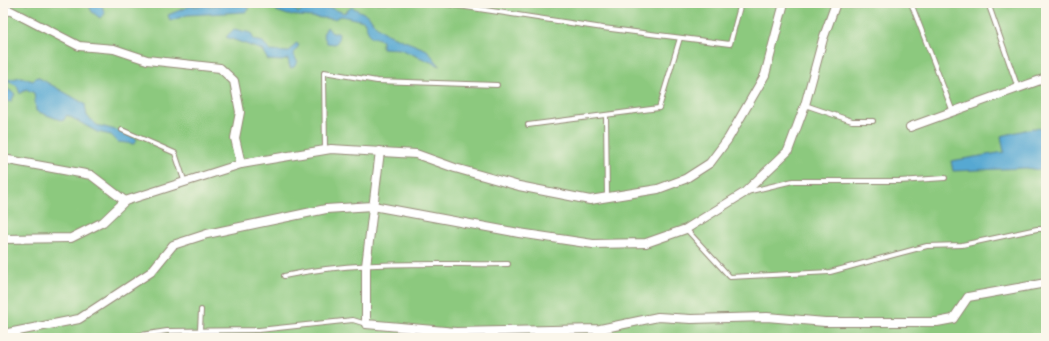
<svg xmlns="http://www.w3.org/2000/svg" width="1049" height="341" viewBox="0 0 1049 341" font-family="'Old Standard TT',serif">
	<rect width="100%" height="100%" fill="#fbf7ec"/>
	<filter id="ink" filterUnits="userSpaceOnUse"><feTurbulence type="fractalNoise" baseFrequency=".025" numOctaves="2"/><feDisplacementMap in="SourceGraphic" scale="8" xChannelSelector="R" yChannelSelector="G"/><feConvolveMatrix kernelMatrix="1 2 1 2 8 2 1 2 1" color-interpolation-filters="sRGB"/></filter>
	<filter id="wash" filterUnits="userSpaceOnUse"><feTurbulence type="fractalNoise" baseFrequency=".012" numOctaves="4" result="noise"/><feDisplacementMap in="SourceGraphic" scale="16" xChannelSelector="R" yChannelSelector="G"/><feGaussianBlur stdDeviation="0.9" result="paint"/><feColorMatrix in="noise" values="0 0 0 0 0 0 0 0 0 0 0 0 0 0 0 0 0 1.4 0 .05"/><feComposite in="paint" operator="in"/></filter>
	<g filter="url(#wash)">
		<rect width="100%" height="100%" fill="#f2ebd3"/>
		<rect fill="#8cc97e" stroke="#647a4e" x="3" y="3" width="1043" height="335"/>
		<g fill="#57a8d2" stroke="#496978">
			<path d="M 88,3 L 101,3 L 105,14 L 100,18 L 92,12 Z"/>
			<path d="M 244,5 L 249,9 L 245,12 L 187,15 L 170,21 L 168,15 L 190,6 Z"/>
			<path d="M 282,5 L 295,9 L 298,13 L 304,8 L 331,8 L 344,13 L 352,7 L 369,16 L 375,25 L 385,33 L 427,50 L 440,66 L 400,49 L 382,48 L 382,40 L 370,36 L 364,21 L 341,16 L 334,19 L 288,15 L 276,11 Z"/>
			<path d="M 327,27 L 332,33 L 339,33 L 338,41 L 335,44 L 327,43 L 323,34 Z"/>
			<path d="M 234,29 L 251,33 L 254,40 L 263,42 L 270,51 L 289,52 L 296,43 L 299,45 L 293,55 L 298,62 L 294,67 L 290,68 L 288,59 L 282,61 L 268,60 L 262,50 L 226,37 Z"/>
			<path d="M 21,77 L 33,81 L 37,77 L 41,79 L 85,104 L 87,116 L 97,125 L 123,132 L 137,139 L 134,144 L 118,142 L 111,135 L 97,132 L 67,115 L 63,121 L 36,111 L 34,93 L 26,89 L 20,94 L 17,86 L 7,80 Z"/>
			<path d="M 3,86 L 15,94 L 11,102 L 3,100 Z"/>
			<path d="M 1033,128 L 1046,129 L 1046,171 L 1026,168 L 953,171 L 951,161 L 1004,152 L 1001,136 Z"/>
		</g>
	</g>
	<g filter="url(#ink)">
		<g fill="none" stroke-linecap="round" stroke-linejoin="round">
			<g stroke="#968a78" stroke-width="6">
				<g id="service">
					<path d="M 439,3 L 603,28 L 730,44 L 741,3"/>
					<path d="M 911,3 L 953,112"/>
					<path d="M 988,3 L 1018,88"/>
					<path d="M 805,105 L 852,121 L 873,121"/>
					<path d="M 606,115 L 607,198"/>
					<path d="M 528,125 L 659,108 L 680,38"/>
					<path d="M 122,130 L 175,153 L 185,183"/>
					<path d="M 325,150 L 324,72 L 377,81 L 497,85"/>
					<path d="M 747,192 L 793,181 L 899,181 L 945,178"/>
					<path d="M 686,229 L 730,277 L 830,272 L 927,246 L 962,245 L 1037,229 L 1046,229"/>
					<path d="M 284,276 C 357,260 434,265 508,264"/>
					<path d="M 200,330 L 201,310"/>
					<path d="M 128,337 L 167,331 L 259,330 L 353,320 L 366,324"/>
				</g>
			</g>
			<g stroke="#968a78" stroke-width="10">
				<g id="minor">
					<path d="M 3,10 L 11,11 L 79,46 L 114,49 L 147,60 L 220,68 L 234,81 L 240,112 L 235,138 L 241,164"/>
					<path d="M 910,127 L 1046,78"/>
					<path d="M 380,151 L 366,266 L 366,324 L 456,332 L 600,329 L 658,317 L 691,319 L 767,317 L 825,322 L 937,322 L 953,319 L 968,297 L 1046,283"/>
					<path d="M 3,159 L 91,175 L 125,201 L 241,164 L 331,149 L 416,154 L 455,168 L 519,186 L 590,200 L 658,189 L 685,179 L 710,163 L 728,139 L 765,75 L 784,3"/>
					<path d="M 3,239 L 71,238 L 103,222 L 125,201"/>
					<path d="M 3,334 L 79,319 L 151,272 L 173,245 L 207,234 L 326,209 L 373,206 L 519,233 L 593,244 L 646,243 L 686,229 L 744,193 L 788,151 L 805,105 L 823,39 L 836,3"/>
				</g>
			</g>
			<use href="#service" stroke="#fff" stroke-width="4"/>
			<use href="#minor" stroke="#fff" stroke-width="8"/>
		</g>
	</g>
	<rect width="1049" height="341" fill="none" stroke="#fbf7ec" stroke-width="16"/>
</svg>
